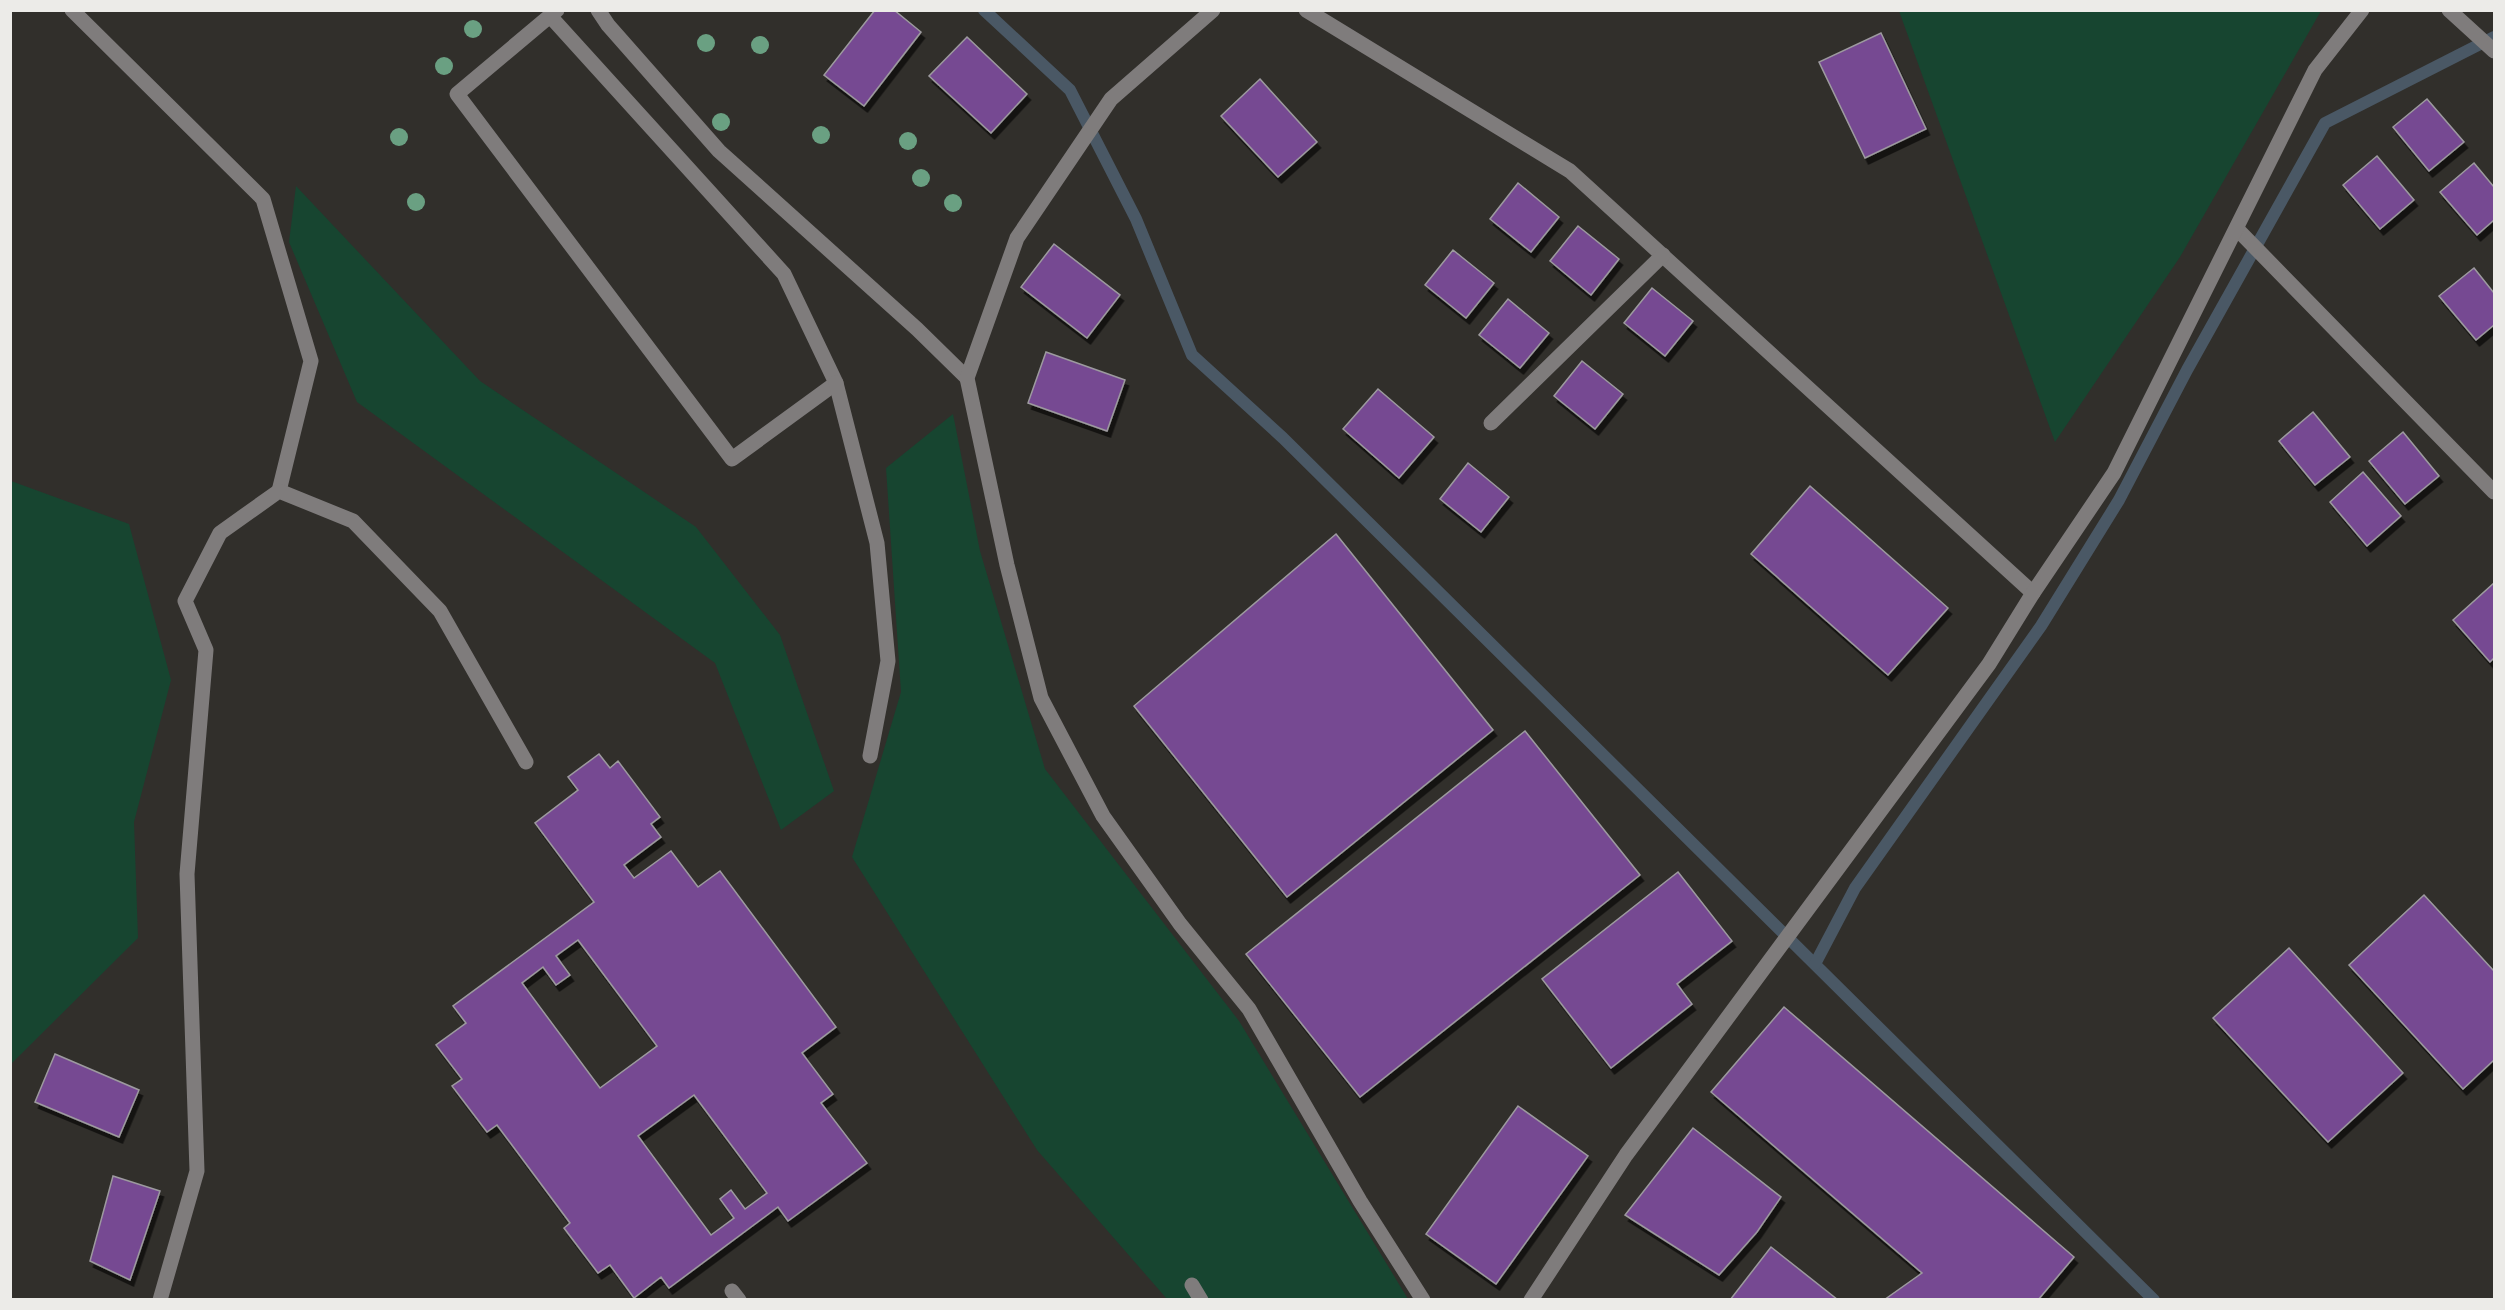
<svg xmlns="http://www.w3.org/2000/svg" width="2505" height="1310" viewBox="0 0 2505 1310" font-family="Merriweather,serif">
	<defs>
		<filter id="shadow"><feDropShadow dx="3.5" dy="6" stdDeviation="0" flood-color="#0009"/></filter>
	</defs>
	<rect width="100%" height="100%" fill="#312f2b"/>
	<g fill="#174530">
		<path d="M 1899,11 L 2321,11 L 2180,257 L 2055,442 Z"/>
		<path d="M 296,186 L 480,381 L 696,527 L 780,635 L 834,791 L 781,830 L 715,663 L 357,402 L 289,242 Z"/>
		<path d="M 953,414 L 980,551 L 1045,769 L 1239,1021 L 1408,1299 L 1167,1299 L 1037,1150 L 852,857 L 901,692 L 886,468 Z"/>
		<path d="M 11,481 L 129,524 L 171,680 L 134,822 L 138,938 L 11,1064 Z"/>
	</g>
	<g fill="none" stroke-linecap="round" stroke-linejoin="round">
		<g stroke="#4a5865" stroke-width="12">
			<path d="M 984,10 L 1070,90 L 1136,219 L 1192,355 L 1283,438 L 2154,1300"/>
			<path d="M 1815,964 L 1855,888 L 2041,626 L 2119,500 L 2187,370 L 2325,123 L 2494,37"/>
		</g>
	</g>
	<g fill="#764a92" stroke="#9d9a9f" stroke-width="1.5" fill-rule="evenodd" filter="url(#shadow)">
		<path d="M 875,10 L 894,10 L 921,32 L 864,106 L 824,75 Z"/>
		<path d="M 1881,33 L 1926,129 L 1865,158 L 1819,62 Z"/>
		<path d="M 967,37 L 1027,94 L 991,133 L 929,76 Z"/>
		<path d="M 1260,79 L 1317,142 L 1278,177 L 1221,116 Z"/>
		<path d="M 2427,99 L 2464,142 L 2429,171 L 2393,127 Z"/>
		<path d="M 2377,156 L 2414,200 L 2380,229 L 2343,185 Z"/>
		<path d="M 2474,163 L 2494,187 L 2494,220 L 2477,235 L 2440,192 Z"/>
		<path d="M 1518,183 L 1559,217 L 1531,252 L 1490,219 Z"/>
		<path d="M 1578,226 L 1619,259 L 1591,295 L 1550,261 Z"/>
		<path d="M 1054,244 L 1120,295 L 1087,338 L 1021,287 Z"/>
		<path d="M 1453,250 L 1494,283 L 1466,318 L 1425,285 Z"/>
		<path d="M 2474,268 L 2494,293 L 2494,325 L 2476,340 L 2439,296 Z"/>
		<path d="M 1652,288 L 1693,321 L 1665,356 L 1624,323 Z"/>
		<path d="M 1508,299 L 1549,333 L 1520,368 L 1479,335 Z"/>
		<path d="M 1046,352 L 1125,380 L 1107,431 L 1028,403 Z"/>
		<path d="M 1582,361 L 1623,394 L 1595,429 L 1554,396 Z"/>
		<path d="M 1378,389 L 1434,437 L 1399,478 L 1343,429 Z"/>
		<path d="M 2313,412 L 2350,457 L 2315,485 L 2279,441 Z"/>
		<path d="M 2403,432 L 2439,476 L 2405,504 L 2369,461 Z"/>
		<path d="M 1468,463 L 1509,497 L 1481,532 L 1440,499 Z"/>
		<path d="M 2363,472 L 2401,516 L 2367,546 L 2330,502 Z"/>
		<path d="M 1810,486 L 1948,608 L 1888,675 L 1751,554 Z"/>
		<path d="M 1336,534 L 1493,730 L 1287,897 L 1134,706 Z"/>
		<path d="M 2494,583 L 2494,658 L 2490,662 L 2453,620 Z"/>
		<path d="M 1525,731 L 1640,875 L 1360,1097 L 1246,954 Z"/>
		<path d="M 599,754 L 610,768 L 618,761 L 660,817 L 651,824 L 661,837 L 624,865 L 634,878 L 671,851 L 698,887 L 720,871 L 836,1027 L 802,1053 L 833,1094 L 821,1103 L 867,1163 L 788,1221 L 778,1207 L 669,1288 L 661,1277 L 634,1298 L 610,1265 L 598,1273 L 564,1228 L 570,1223 L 497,1125 L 487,1132 L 452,1086 L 462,1079 L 436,1045 L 466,1023 L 453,1006 L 594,902 L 535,823 L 578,790 L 568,777 ZM 578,940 L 657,1046 L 600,1088 L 522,983 L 543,967 L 556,985 L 570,975 L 556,956 ZM 694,1095 L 767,1193 L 745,1209 L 731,1190 L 720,1199 L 734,1218 L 711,1235 L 638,1136 Z"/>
		<path d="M 1678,872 L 1732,941 L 1677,984 L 1692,1004 L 1611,1068 L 1542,979 Z"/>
		<path d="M 2424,895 L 2494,971 L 2494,1060 L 2463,1089 L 2349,965 Z"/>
		<path d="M 2289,948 L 2403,1073 L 2328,1142 L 2213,1018 Z"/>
		<path d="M 1784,1007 L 2074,1257 L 2038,1300 L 1884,1300 L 1922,1273 L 1711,1092 Z"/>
		<path d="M 55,1054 L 139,1090 L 119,1137 L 35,1102 Z"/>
		<path d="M 1518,1106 L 1588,1156 L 1496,1284 L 1426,1234 Z"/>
		<path d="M 1693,1128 L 1781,1197 L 1757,1232 L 1719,1275 L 1625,1215 Z"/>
		<path d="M 113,1176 L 160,1191 L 130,1280 L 90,1261 Z"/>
		<path d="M 1771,1247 L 1838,1300 L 1730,1300 Z"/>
	</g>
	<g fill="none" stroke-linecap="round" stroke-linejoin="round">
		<g stroke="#7f7c7c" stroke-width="15">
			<path d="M 72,10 L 263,199 L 311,361 L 279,491"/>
			<path d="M 598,10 L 608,25 L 719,151 L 917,329 L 967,378"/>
			<path d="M 1213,10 L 1111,99 L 1017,238 L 967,378 L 1007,565 L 1041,698 L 1103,816 L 1180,924 L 1249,1009 L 1360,1201 L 1423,1300"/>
			<path d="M 1306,10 L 1570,171 L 2033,593"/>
			<path d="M 2449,10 L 2494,51"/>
			<path d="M 550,16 L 784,274 L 836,383 L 732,459 L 457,94 L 557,10"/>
			<path d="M 2237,229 L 2494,492"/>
			<path d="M 836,383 L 877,543 L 888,661 L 870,756"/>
			<path d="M 1491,423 L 1663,255"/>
			<path d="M 1192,1285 L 1201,1300"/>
			<path d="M 732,1291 L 739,1300"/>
			<path d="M 160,1300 L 197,1171 L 187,874 L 206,650 L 185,601 L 220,533 L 279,491 L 353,521 L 440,611 L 526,762"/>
			<path d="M 1531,1300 L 1626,1155 L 1989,664 L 2033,593 L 2114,473 L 2315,70 L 2362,10"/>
		</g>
	</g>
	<g fill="#6aa082">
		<circle cx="473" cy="29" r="9"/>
		<circle cx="706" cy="43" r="9"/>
		<circle cx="760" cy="45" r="9"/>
		<circle cx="444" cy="66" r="9"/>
		<circle cx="721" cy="122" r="9"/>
		<circle cx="821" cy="135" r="9"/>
		<circle cx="399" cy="137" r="9"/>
		<circle cx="908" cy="141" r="9"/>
		<circle cx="921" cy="178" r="9"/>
		<circle cx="416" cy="202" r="9"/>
		<circle cx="953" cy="203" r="9"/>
	</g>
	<rect width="2505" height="1310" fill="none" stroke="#ecebe8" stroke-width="24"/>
</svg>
